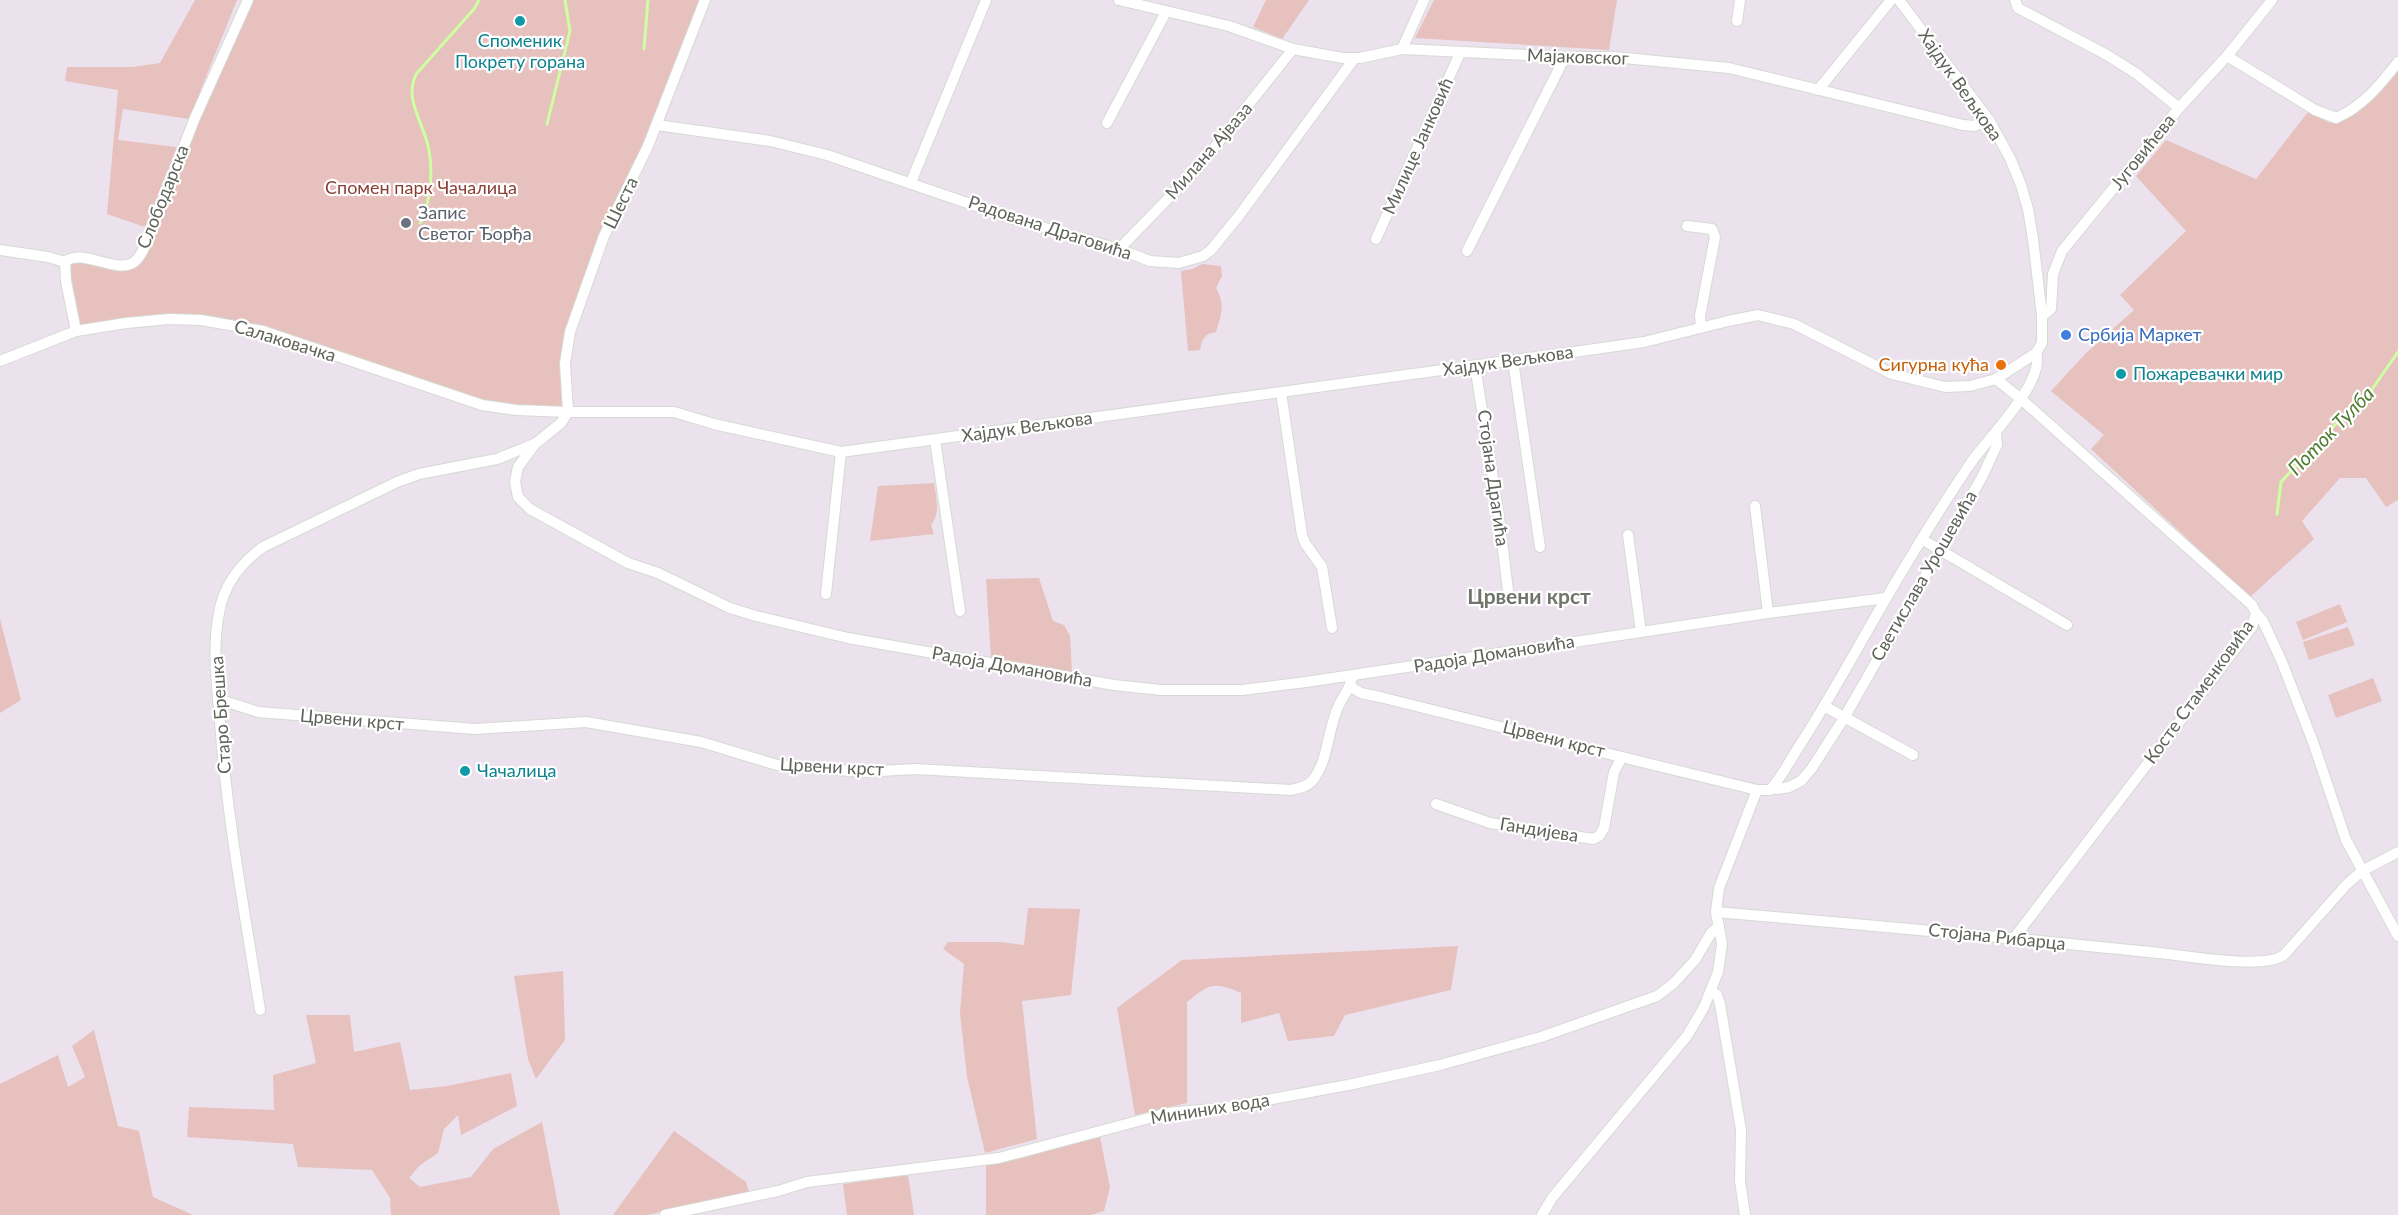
<svg xmlns="http://www.w3.org/2000/svg" width="2398" height="1215" viewBox="0 0 2398 1215" font-family="Lato,sans-serif">
	<rect width="100%" height="100%" fill="#ece2ee"/>
	<g fill="#e6c1be">
		<path d="M 195,0 L 237,0 L 189,119 L 123,109 L 118,140 L 177,147 L 145,227 L 107,214 L 118,90 L 65,81 L 67,67 L 132,67 L 160,63 Z"/>
		<path d="M 248,0 L 705,0 L 604,236 L 570,332 L 568,412 L 482,404 L 299,344 L 201,320 L 76,331 L 68,259 L 137,261 Z"/>
		<path d="M 1266,0 L 1309,0 L 1282,39 L 1253,27 Z"/>
		<path d="M 1434,0 L 1617,0 L 1609,50 L 1415,38 Z"/>
		<path d="M 2398,60 L 2398,500 L 2386,507 L 2366,478 L 2340,478 L 2302,521 L 2314,539 L 2250,597 L 2091,449 L 2104,435 L 2051,391 L 2086,353 L 2134,310 L 2120,295 L 2186,231 L 2136,176 L 2166,140 L 2256,179 L 2308,112 L 2330,123 L 2345,117 Z"/>
		<path d="M 1202,264 L 1221,266 L 1222,276 L 1216,288 C 1226,306 1221,315 1216,332 C 1204,334 1202,339 1200,350 L 1188,351 L 1181,271 L 1193,269 Z"/>
		<path d="M 934,483 C 936,497 941,513 931,525 L 934,534 L 870,541 L 878,486 Z"/>
		<path d="M 1039,578 L 1053,621 L 1064,625 L 1070,636 L 1072,673 L 991,658 L 986,579 Z"/>
		<path d="M 2340,604 L 2347,622 L 2303,640 L 2296,622 Z"/>
		<path d="M 0,619 L 21,700 L 0,713 Z"/>
		<path d="M 2348,627 L 2355,645 L 2309,660 L 2303,642 Z"/>
		<path d="M 2373,678 L 2382,701 L 2336,718 L 2328,695 Z"/>
		<path d="M 1028,908 L 1080,909 L 1071,995 L 1022,1001 L 1037,1139 L 985,1153 L 967,1077 L 960,1013 L 964,964 L 943,949 L 948,942 L 1000,942 L 1024,945 Z"/>
		<path d="M 1458,946 L 1451,990 L 1345,1015 L 1334,1036 L 1288,1041 L 1279,1013 L 1241,1023 L 1241,993 C 1213,981 1210,984 1187,1002 L 1187,1103 L 1135,1115 L 1117,1008 L 1182,960 Z"/>
		<path d="M 563,971 L 565,1040 L 536,1079 L 528,1059 L 514,976 Z"/>
		<path d="M 306,1015 L 350,1015 L 354,1052 L 400,1042 L 410,1090 L 447,1086 L 511,1073 L 517,1106 L 461,1135 L 458,1115 L 444,1129 L 438,1153 L 420,1165 L 409,1178 L 420,1187 L 471,1177 L 493,1149 L 542,1122 L 560,1215 L 391,1215 L 390,1198 L 372,1170 L 298,1167 L 293,1144 L 187,1137 L 189,1107 L 274,1110 L 273,1075 L 316,1063 Z"/>
		<path d="M 94,1030 L 118,1126 L 139,1131 L 153,1197 L 193,1215 L 0,1215 L 0,1084 L 58,1055 L 68,1087 L 85,1077 L 72,1046 Z"/>
		<path d="M 674,1131 L 746,1182 L 749,1192 L 647,1215 L 613,1215 Z"/>
		<path d="M 1100,1137 L 1110,1187 L 1104,1211 L 1091,1215 L 986,1215 L 986,1164 Z"/>
		<path d="M 908,1175 L 914,1215 L 847,1215 L 843,1184 Z"/>
	</g>
	<g fill="none" stroke-linecap="round" stroke-linejoin="round">
		<g stroke="#ceffa1" stroke-width="3">
			<path d="M 644,49 L 648,0"/>
			<path d="M 547,124 L 570,31 L 565,0"/>
			<path d="M 424,216 C 430,196 433,172 429,150 C 425,125 402,98 417,73 L 474,9 L 479,0"/>
			<path d="M 420,223 L 421,222"/>
			<path d="M 2277,514 L 2281,482 L 2326,433 L 2368,395 L 2398,352"/>
		</g>
		<g stroke="#d5dad3" stroke-width="12">
			<g id="street">
				<path d="M 705,0 L 648,146 L 604,236 L 570,332 L 565,363 L 568,412 L 561,423 L 535,444 L 518,467 L 515,482 L 518,497 L 530,509 L 628,563 L 658,573 L 730,608 L 756,616 L 848,638 L 1114,685 L 1161,690 L 1242,690 L 1306,682 L 1768,613 L 1886,598"/>
				<path d="M 1119,0 L 1229,26 L 1293,49 L 1343,58 L 1360,58 L 1402,49 L 1565,57 L 1614,57 L 1729,68 L 1963,125 L 1974,126 L 1989,120"/>
				<path d="M 2015,0 L 2018,8 L 2107,55 L 2137,74 L 2179,108"/>
				<path d="M 1737,21 L 1740,0"/>
				<path d="M 1402,49 L 1424,0"/>
				<path d="M 2227,56 L 2315,110 L 2336,118 C 2361,108 2381,84 2398,62"/>
				<path d="M 1818,90 L 1891,0"/>
				<path d="M 1107,123 L 1166,12"/>
				<path d="M 657,125 L 770,141 L 827,155 L 1017,220 L 1119,249 L 1150,261 L 1179,263 L 1203,256 L 1211,250 L 1238,217 L 1354,59"/>
				<path d="M 911,182 L 986,0"/>
				<path d="M 1687,226 L 1712,229 L 1715,237 L 1700,316 L 1701,328"/>
				<path d="M 1376,239 L 1460,53"/>
				<path d="M 1119,249 L 1198,168 L 1293,49"/>
				<path d="M 0,250 L 48,257 L 65,262"/>
				<path d="M 1467,251 L 1565,57"/>
				<path d="M 2042,316 L 2051,309 L 2053,274 L 2062,251 L 2179,108 L 2227,56 L 2272,0"/>
				<path d="M 76,331 L 66,281 L 65,262 C 81,247 117,275 134,262 C 139,259 142,252 145,246 L 194,120 L 248,0"/>
				<path d="M 0,361 L 76,331 L 126,323 L 169,319 L 201,320 L 263,331 L 482,405 L 516,410 L 568,412 L 674,412 L 714,424 L 841,452 L 1581,351 L 1644,342 L 1728,321 L 1758,315 L 1794,324 L 1892,374 L 1945,387 L 1970,386 L 1996,379 L 2036,353 L 2042,343 L 2042,316 L 2033,239 L 2028,209 L 2021,185 L 2010,158 L 1989,120 L 1899,0"/>
				<path d="M 1513,361 L 1540,547"/>
				<path d="M 1475,366 L 1499,516 L 1508,591"/>
				<path d="M 1996,379 L 2021,399 L 2252,605 L 2256,613 L 2252,627 L 2014,938"/>
				<path d="M 1281,392 L 1302,535 L 1305,543 L 1322,567 L 1332,628"/>
				<path d="M 935,440 L 960,611"/>
				<path d="M 1755,506 L 1768,613"/>
				<path d="M 1628,535 L 1641,632"/>
				<path d="M 1923,540 L 2067,625"/>
				<path d="M 826,594 L 841,452"/>
				<path d="M 2256,613 L 2263,621 L 2282,662 L 2313,742 L 2346,840 L 2398,936"/>
				<path d="M 1351,687 L 1361,693 L 1380,697 C 1506,728 1631,760 1757,790 L 1770,790 C 1781,778 1789,762 1798,748 C 1817,719 1834,689 1852,658 C 1889,592 1928,526 1970,464 C 1986,440 2046,382 2036,353"/>
				<path d="M 218,699 L 258,712 L 475,729 L 586,722 L 701,742 L 777,765 L 863,772 L 915,769 L 1291,790 C 1299,788 1307,787 1312,781 C 1329,761 1327,729 1339,705 C 1344,694 1351,688 1352,676"/>
				<path d="M 1824,706 L 1913,755"/>
				<path d="M 1772,788 L 1778,789 L 1789,787 L 1801,781 L 1812,768 L 1844,718 L 1982,477 L 1997,445 L 1996,433"/>
				<path d="M 1436,804 L 1490,823 L 1593,839 L 1599,836 L 1604,828 L 1614,772 L 1622,757"/>
				<path d="M 1716,912 C 1867,925 2018,938 2168,954 C 2193,957 2265,969 2284,955 L 2346,885 L 2362,871 L 2398,852"/>
				<path d="M 1711,991 L 1717,995 L 1720,1004 L 1741,1130 L 1740,1181 L 1745,1215"/>
				<path d="M 260,1010 C 245,914 227,818 220,722 C 217,685 212,649 219,613 C 224,584 240,564 263,547 L 397,482 L 419,474 L 497,459 L 534,444"/>
				<path d="M 665,1215 L 778,1191 L 807,1182 L 999,1158 L 1168,1113 L 1223,1108 L 1348,1085 L 1440,1065 L 1541,1037 L 1657,996 L 1674,983 L 1695,960 L 1711,933 L 1719,926"/>
				<path d="M 1542,1215 L 1552,1198 L 1687,1036 L 1704,1007 L 1718,972 L 1722,944 L 1716,912 L 1719,888 L 1757,790"/>
			</g>
		</g>
		<use href="#street" stroke="#fff" stroke-width="10"/>
	</g>
	<g fill="#0f9aa8" stroke="#fff" stroke-width="2">
		<circle cx="520" cy="21" r="6"/>
		<circle cx="2121" cy="374" r="6"/>
		<circle cx="465" cy="771" r="6"/>
	</g>
	<circle fill="#6b7280" stroke="#fff" stroke-width="2" cx="406" cy="223" r="6"/>
	<circle fill="#3f7fe0" stroke="#fff" stroke-width="2" cx="2066" cy="335" r="6"/>
	<circle fill="#e8710a" stroke="#fff" stroke-width="2" cx="2001" cy="365" r="6"/>
	<g text-anchor="middle" stroke-width="4.5" stroke-linejoin="round" paint-order="stroke">
		<g font-size="18" fill="#0d838f" stroke="#fff" text-anchor="start">
			<text x="520" y="47" text-anchor="middle">Споменик<tspan x="520" dy="21">Покрету горана</tspan></text>
			<text x="2133" y="380">Пожаревачки мир</text>
			<text x="477" y="777">Чачалица</text>
		</g>
		<g font-size="18" fill="#5e635a" stroke="#fff">
			<text transform="translate(1578 57) rotate(2)" y="6">Мајаковског</text>
			<text transform="translate(1960 85) rotate(55)" y="6">Хајдук Вељкова</text>
			<text transform="translate(1418 146) rotate(-66)" y="6">Милице Јанковић</text>
			<text transform="translate(1209 151) rotate(-49)" y="6">Милана Ајваза</text>
			<text transform="translate(2143 152) rotate(-51)" y="6">Југовићева</text>
			<text transform="translate(163 197) rotate(-68)" y="6">Слободарска</text>
			<text transform="translate(621 203) rotate(-64)" y="6">Шеста</text>
			<text transform="translate(1050 228) rotate(18)" y="6">Радована Драговића</text>
			<text transform="translate(285 341) rotate(17)" y="6">Салаковачка</text>
			<text transform="translate(1508 361) rotate(-8)" y="6">Хајдук Вељкова</text>
			<text transform="translate(1027 427) rotate(-8)" y="6">Хајдук Вељкова</text>
			<text transform="translate(1493 478) rotate(82)" y="6">Стојана Драгића</text>
			<text transform="translate(1924 576) rotate(-60)" y="6">Светислава Урошевића</text>
			<text transform="translate(1494 654) rotate(-9)" y="6">Радоја Домановића</text>
			<text transform="translate(1012 667) rotate(10)" y="6">Радоја Домановића</text>
			<text transform="translate(2199 692) rotate(-54)" y="6">Косте Стаменковића</text>
			<text transform="translate(221 715) rotate(-94)" y="6">Старо Брешка</text>
			<text transform="translate(352 720) rotate(5)" y="6">Црвени крст</text>
			<text transform="translate(1554 739) rotate(14)" y="6">Црвени крст</text>
			<text transform="translate(832 767) rotate(3)" y="6">Црвени крст</text>
			<text transform="translate(1539 830) rotate(9)" y="6">Гандијева</text>
			<text transform="translate(1997 937) rotate(6)" y="6">Стојана Рибарца</text>
			<text transform="translate(1210 1109) rotate(-9)" y="6">Мининих вода</text>
		</g>
		<g font-size="18" fill="#883f35" stroke="#fff">
			<text x="421" y="194">Спомен парк Чачалица</text>
		</g>
		<g font-size="18" fill="#5b616d" stroke="#fff" text-anchor="start">
			<text x="418" y="219">Запис<tspan x="418" dy="21">Светог Ђорђа</tspan></text>
		</g>
		<g font-size="18" fill="#366cbe" stroke="#fff" text-anchor="start">
			<text x="2078" y="341">Србија Маркет</text>
		</g>
		<g font-size="18" fill="#c56008" stroke="#fff" text-anchor="end">
			<text x="1989" y="371">Сигурна кућа</text>
		</g>
		<g font-size="20" font-style="italic" fill="#4e7c2e" stroke="#fff">
			<text transform="translate(2331 431) rotate(-46)" y="7">Поток Тулба</text>
		</g>
		<g font-size="21" font-weight="bold" fill="#70756b" stroke="#fff">
			<text x="1529" y="604">Црвени крст</text>
		</g>
	</g>
</svg>
